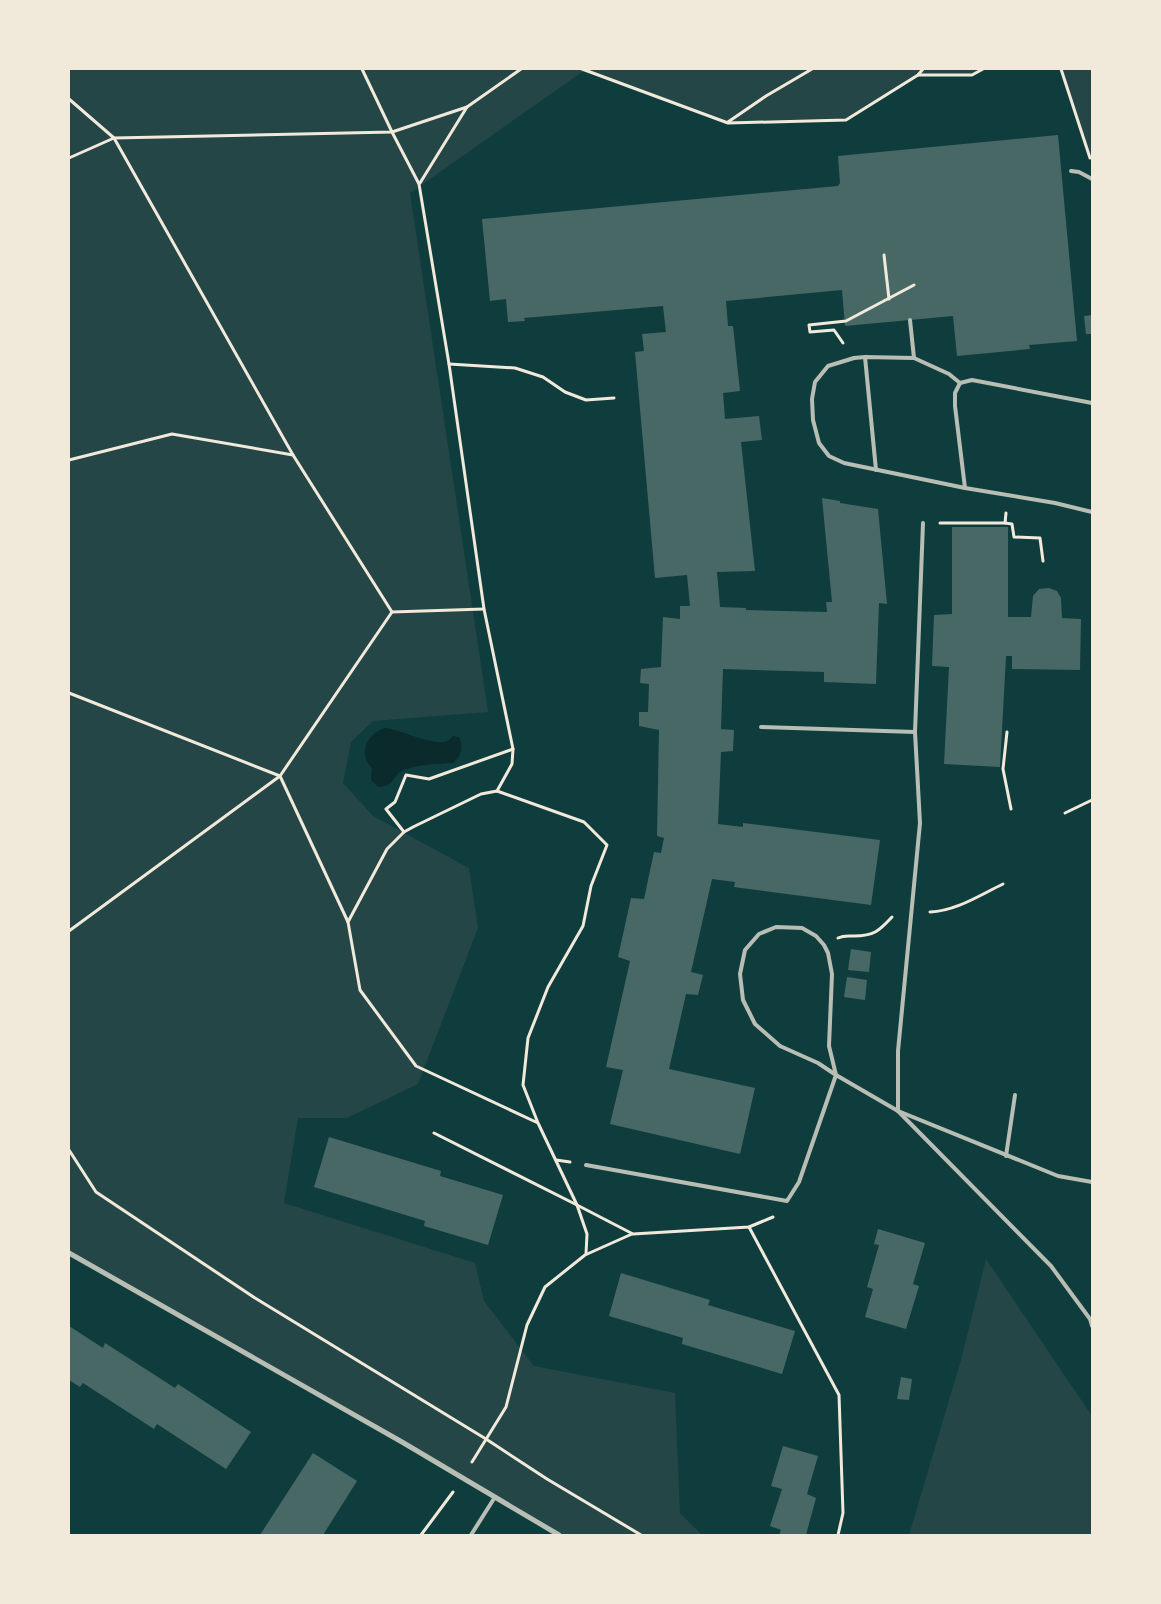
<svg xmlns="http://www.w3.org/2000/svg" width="1161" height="1604" viewBox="0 0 1161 1604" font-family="Karla,sans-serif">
	<rect width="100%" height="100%" fill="#0f3d3e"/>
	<g fill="#244646">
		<path d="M 69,69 L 983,69 L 972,75 L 918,75 L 846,120 L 728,123 L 585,70 L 410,193 L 488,712 L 373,721 L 351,742 L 343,783 L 373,816 L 469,868 L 478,928 L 418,1084 L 347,1118 L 298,1118 L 284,1203 L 475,1263 L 484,1301 L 534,1366 L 675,1393 L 680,1513 L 702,1535 L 559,1535 L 495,1497 L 69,1253 Z"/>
		<path d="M 1061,69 L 1092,69 L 1092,160 L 1088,152 Z"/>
		<path d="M 986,1259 L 1092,1416 L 1092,1535 L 909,1535 L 961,1360 Z"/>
	</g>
	<path fill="#0a2a2b" d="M 385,728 C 400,729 434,747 447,741 C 449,740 451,738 453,736 L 459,737 C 464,747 461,757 453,763 C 437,764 418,764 404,770 C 391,775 396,787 378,787 L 371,780 L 372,768 C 357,753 367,734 385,728 Z"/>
	<g fill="#486865">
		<path d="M 1058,135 L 1077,341 L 1029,345 L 1030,349 L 957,356 L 953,316 L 845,326 L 842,290 L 726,301 L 728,326 L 733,326 L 740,391 L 723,393 L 725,419 L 759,416 L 762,440 L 741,442 L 755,571 L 717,572 L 720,607 L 746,608 L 746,610 L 827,612 L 826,602 L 832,602 L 822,498 L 840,501 L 840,503 L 878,509 L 887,604 L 879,603 L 876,684 L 824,682 L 824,672 L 723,669 L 721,729 L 734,730 L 733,751 L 721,752 L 718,824 L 743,827 L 743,823 L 880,840 L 871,905 L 734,887 L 735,882 L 712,879 L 691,972 L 703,975 L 698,995 L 686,994 L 669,1069 L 755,1088 L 740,1154 L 610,1124 L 623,1070 L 606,1067 L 630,961 L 618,957 L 631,898 L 644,899 L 654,852 L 661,853 L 664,838 L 657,836 L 659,730 L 639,726 L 639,712 L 648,712 L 649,684 L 640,683 L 641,669 L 661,667 L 663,617 L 680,619 L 680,606 L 690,606 L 687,575 L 655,578 L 635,352 L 644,351 L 642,334 L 666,332 L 663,306 L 524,318 L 525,321 L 508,322 L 506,299 L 490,301 L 482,219 L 838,186 L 840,183 L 838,156 Z"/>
		<path d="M 1092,315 L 1092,334 L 1086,334 L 1084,316 Z"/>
		<path d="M 952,527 L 1008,527 L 1008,617 L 1031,617 L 1033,596 L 1039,589 L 1049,588 L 1057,591 L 1061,598 L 1062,618 L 1081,619 L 1080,670 L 1012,669 L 1012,656 L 1006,656 L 1000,767 L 944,764 L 949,667 L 932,666 L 934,615 L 952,614 Z"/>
		<path d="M 851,949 L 871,952 L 869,972 L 848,970 Z"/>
		<path d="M 847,977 L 867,980 L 865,1000 L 844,997 Z"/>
		<path d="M 329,1137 L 441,1171 L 440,1176 L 503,1195 L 488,1245 L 424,1226 L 425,1221 L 314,1187 Z"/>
		<path d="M 878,1229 L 925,1243 L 913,1284 L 919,1286 L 906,1329 L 865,1317 L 873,1289 L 867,1287 L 879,1245 L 874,1244 Z"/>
		<path d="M 621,1273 L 710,1300 L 708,1305 L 795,1331 L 782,1374 L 682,1344 L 683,1338 L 609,1316 Z"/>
		<path d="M 69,1326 L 103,1348 L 105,1343 L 175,1388 L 178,1384 L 251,1432 L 226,1469 L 157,1424 L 154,1429 L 83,1383 L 80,1387 L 69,1380 Z"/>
		<path d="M 901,1377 L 912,1379 L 909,1400 L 897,1399 Z"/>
		<path d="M 783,1446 L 818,1456 L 807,1494 L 816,1498 L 806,1535 L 779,1535 L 781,1530 L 770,1526 L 782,1489 L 771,1486 Z"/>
		<path d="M 313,1453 L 357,1481 L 323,1535 L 260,1535 Z"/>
	</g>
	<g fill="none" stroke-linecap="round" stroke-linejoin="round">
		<g stroke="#f1e9da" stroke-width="3">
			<path d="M 362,69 L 392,132 L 419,184 L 449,364 L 484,609 L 513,749 L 512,764 L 497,791"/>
			<path d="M 582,69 L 728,123 L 846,120 L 918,75 L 923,69"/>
			<path d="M 1061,69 L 1090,158"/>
			<path d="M 918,75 L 972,75 L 983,69"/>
			<path d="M 69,99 L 114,138 L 293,455 L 392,612 L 280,776 L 69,931"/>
			<path d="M 728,122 L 766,96 L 812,69"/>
			<path d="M 69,158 L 114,138 L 392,132 L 467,107"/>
			<path d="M 420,183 L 467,107 L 521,69"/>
			<path d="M 884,255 L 889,299"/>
			<path d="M 843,343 L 834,330 L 810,332 L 809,325 L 846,321 L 914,285"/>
			<path d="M 449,364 L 515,368 L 543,377 L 565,392 L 586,400 L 614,398"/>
			<path d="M 69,460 L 172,434 L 293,455"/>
			<path d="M 1006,513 L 1005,523 L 1012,524 L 1014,537 L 1040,538 L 1043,561"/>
			<path d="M 940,523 L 1005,523"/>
			<path d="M 392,612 L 484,609"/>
			<path d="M 69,693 L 280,776 L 348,922"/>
			<path d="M 1007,732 L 1003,769 L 1011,809"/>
			<path d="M 1065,813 L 1092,800"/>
			<path d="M 404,832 L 386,809 L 395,802 L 406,775 L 429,779 L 513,749"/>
			<path d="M 930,912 C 956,911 980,895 1003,884"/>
			<path d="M 838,938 C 844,935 848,936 854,936 C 874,936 879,931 892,917"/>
			<path d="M 538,1123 L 523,1085 L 528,1038 L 548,987 L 583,926 L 591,886 L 607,845 L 584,822 L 497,791 L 481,794 L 413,827 L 404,832 L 387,849 L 348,922 L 360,990 L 416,1066 L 538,1123 L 577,1205 L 633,1234 L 749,1227 L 773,1217"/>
			<path d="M 434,1133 L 577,1205 L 587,1234 L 586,1254"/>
			<path d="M 69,1150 L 96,1192 L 255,1298 L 486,1439 L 547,1479 L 641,1535"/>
			<path d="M 556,1160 L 570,1162"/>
			<path d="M 749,1227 L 839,1395 L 843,1513 L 838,1535"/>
			<path d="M 472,1462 L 506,1407 L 527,1325 L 545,1287 L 585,1255 L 632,1234"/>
			<path d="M 421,1535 L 453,1492"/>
		</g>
		<g stroke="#b8beb3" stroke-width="4">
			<path d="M 1071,171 L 1079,172 L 1092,179"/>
			<path d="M 910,320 L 914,358"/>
			<path d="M 865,357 L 876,470"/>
			<path d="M 960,383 L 955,393 L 955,406 L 965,488"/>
			<path d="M 1092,403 L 972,380 L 960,383 L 949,374 L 914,358 L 865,357 L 854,358 L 828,366 L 815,382 L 812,399 L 813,420 L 819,443 L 829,456 L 844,463 L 965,488 L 1055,503 L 1092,512"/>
			<path d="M 923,523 L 915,732 L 920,823 L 898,1051 L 898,1111 L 1051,1266 L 1090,1319 L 1092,1326"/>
			<path d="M 761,727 L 915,732"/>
			<path d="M 1006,1156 L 1015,1095"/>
			<path d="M 586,1165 L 787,1201 L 799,1182 L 836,1075 L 829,1046 L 832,974 L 828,953 L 824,945 L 816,936 L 802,928 L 776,927 L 759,934 L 745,950 L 740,974 L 743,1000 L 755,1024 L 780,1046 L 818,1063 L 836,1075 L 898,1111 L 1058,1176 L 1092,1182"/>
			<path d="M 471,1535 L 495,1497"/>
		</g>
		<path stroke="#b8beb3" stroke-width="5" d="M 69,1253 L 402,1442 L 559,1535"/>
	</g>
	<rect width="1161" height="1604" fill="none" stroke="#f1e9da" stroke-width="140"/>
</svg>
